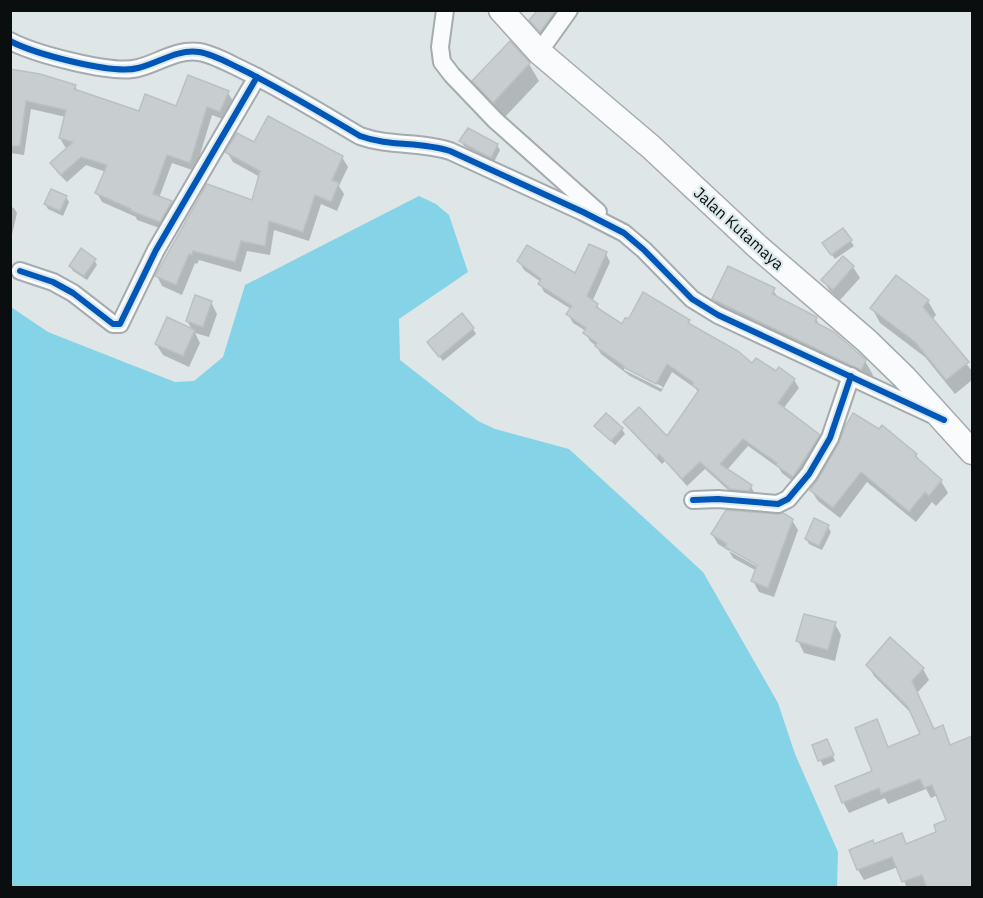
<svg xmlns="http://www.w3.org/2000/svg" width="983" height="898" viewBox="0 0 983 898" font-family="'IBM Plex Sans',sans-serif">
	<rect width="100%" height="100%" fill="#dfe6e8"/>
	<path fill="#85d3e7" d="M 419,196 L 436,204 L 449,215 L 468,272 L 399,319 L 400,360 L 478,421 L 495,429 L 569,449 L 703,572 L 778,703 L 795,754 L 838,852 L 837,887 L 11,887 L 11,307 L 48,332 L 175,382 L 194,381 L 223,357 L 245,285 Z"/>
	<g fill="#0003" fill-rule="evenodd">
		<path d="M 553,13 L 556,18 L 543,36 L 534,26 Z"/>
		<path d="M 529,64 L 539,81 L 503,119 L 484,98 L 474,81 Z"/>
		<path d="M 75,86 L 78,92 L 139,113 L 177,108 L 228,93 L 233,101 L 225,120 L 212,115 L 195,171 L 172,163 L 159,198 L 171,202 L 176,211 L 165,230 L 137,220 L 136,217 L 102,202 L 97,193 L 106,172 L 86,165 L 67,182 L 57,172 L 52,163 L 69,148 L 65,147 L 60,138 L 66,117 L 31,109 L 24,155 L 10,153 L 10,88 Z"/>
		<path d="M 461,141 L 497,145 L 500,150 L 494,162 L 464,146 Z"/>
		<path d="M 254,144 L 342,157 L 348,167 L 339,186 L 344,194 L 337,211 L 321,204 L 309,241 L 274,230 L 270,255 L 247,251 L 241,272 L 199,260 L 197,264 L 195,263 L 182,295 L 162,286 L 157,276 L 253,202 L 260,177 L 233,162 L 227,152 Z"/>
		<path d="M 66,197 L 69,202 L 63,216 L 48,209 L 45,204 Z"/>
		<path d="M 10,207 L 14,208 L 17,213 L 11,239 Z"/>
		<path d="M 843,230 L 854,246 L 835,259 L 827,248 Z"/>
		<path d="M 606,254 L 610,262 L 592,302 L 597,305 L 601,312 L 623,326 L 627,318 L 688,321 L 691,327 L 752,365 L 794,380 L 799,388 L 783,409 L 819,436 L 823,444 L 796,484 L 782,473 L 779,468 L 748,446 L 727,470 L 751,487 L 756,495 L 736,497 L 705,469 L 687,486 L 665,461 L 662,464 L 630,430 L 625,422 L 667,438 L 699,393 L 695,388 L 672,372 L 661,392 L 630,376 L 601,354 L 597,347 L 590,341 L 585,333 L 586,331 L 573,323 L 568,314 L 571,309 L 544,292 L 540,284 L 541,282 L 524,270 L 519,261 L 575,275 ZM 624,366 L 663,387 L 662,389 L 624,370 Z"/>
		<path d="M 94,260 L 97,265 L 87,280 L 73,271 L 70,266 Z"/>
		<path d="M 853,267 L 860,278 L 840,300 L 830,291 L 823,280 Z"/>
		<path d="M 773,290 L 779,299 L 816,319 L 821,327 L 865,361 L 873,375 L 869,383 L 722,313 L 714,299 Z"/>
		<path d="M 928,301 L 936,315 L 932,320 L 972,371 L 972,380 L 955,394 L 925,357 L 880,323 L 872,308 Z"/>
		<path d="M 211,302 L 217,314 L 209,337 L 195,333 L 200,343 L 189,367 L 163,355 L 156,344 L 193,331 L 187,321 Z"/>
		<path d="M 473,329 L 476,334 L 443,361 L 432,347 Z"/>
		<path d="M 596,426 L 622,429 L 625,434 L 615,445 Z"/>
		<path d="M 916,455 L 920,462 L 941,481 L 948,493 L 936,506 L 932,502 L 916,522 L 867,482 L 840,518 L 818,501 L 811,490 L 819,480 Z"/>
		<path d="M 792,520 L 798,530 L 774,597 L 759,592 L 753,581 L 757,571 L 733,558 L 729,551 L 763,570 L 764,568 L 729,548 L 729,551 L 718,544 L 712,534 Z"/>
		<path d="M 815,520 L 828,527 L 831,532 L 822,550 L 809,544 L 806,539 Z"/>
		<path d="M 835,624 L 841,635 L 835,661 L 804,653 L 798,641 Z"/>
		<path d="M 868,665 L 923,669 L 929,680 L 917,693 L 934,730 L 942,727 L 951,746 L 972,738 L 972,883 L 960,888 L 928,885 L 922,888 L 907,888 L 898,867 L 864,880 L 858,870 L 851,850 L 874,845 L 901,835 L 907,845 L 938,833 L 948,821 L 938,795 L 931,798 L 926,789 L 888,804 L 885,798 L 849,813 L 843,802 L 874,772 L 876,721 L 889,748 L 922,735 L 913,715 L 874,676 Z"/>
		<path d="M 814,746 L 829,746 L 835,761 L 823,766 Z"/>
	</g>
	<g fill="#c8cecf" stroke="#bbc0c2" stroke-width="1.5">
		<path d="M 538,10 L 556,10 L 540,32 L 529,20 Z"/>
		<path d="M 510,41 L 530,63 L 493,103 L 472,81 Z"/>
		<path d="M 10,69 L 40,74 L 76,85 L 74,89 L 139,111 L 145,94 L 176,106 L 188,75 L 229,91 L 220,112 L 207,107 L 190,163 L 167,155 L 153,194 L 172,201 L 160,222 L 131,211 L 131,209 L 95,193 L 107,165 L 81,157 L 61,175 L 50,163 L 73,142 L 59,138 L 66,110 L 26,101 L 20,146 L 10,146 Z"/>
		<path d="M 268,116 L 343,156 L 332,180 L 339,183 L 331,202 L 315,195 L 303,232 L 269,221 L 265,246 L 241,241 L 235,262 L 193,251 L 192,255 L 189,254 L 176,285 L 155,276 L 207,184 L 252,200 L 260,171 L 225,152 L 237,133 L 254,142 Z"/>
		<path d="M 468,128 L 498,144 L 491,158 L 459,141 Z"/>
		<path d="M 51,189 L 67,196 L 60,211 L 44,204 Z"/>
		<path d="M 843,228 L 852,240 L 831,255 L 822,243 Z"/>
		<path d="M 589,244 L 607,252 L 587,296 L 598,304 L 596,307 L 622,324 L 625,318 L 629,318 L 643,292 L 690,320 L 688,323 L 738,351 L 752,363 L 756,358 L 776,371 L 779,367 L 795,379 L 778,403 L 820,435 L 793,477 L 776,465 L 777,463 L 743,439 L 720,464 L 752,485 L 749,491 L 730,489 L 700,462 L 682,479 L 659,454 L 657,457 L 623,422 L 639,407 L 667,436 L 699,390 L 692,385 L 694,383 L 667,364 L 656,384 L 623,367 L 624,366 L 595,346 L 597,343 L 583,333 L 586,328 L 566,314 L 572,306 L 538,284 L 541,279 L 517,261 L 527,245 L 575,273 Z"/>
		<path d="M 81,248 L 96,259 L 84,276 L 69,266 Z"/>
		<path d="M 843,256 L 854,266 L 833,290 L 821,280 Z"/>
		<path d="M 728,266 L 775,288 L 772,294 L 817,317 L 815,322 L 834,332 L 866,360 L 861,370 L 712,299 Z"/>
		<path d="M 896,275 L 929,300 L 923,307 L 969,362 L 946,380 L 915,342 L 870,308 Z"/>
		<path d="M 195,295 L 212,301 L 203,327 L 186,321 Z"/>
		<path d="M 462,313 L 474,328 L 439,357 L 427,342 Z"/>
		<path d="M 167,317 L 195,330 L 183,356 L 155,344 Z"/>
		<path d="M 606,413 L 623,428 L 611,441 L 594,426 Z"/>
		<path d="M 853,413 L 879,429 L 882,425 L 917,454 L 915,456 L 942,480 L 929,496 L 925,492 L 909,512 L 861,472 L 833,508 L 810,490 L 818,479 L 839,443 L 845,427 Z"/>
		<path d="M 726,510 L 777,514 L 783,513 L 793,519 L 768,588 L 751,581 L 757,565 L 725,547 L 727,544 L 711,534 Z"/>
		<path d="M 814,518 L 829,525 L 819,546 L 805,539 Z"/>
		<path d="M 804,614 L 836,622 L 828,650 L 796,641 Z"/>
		<path d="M 890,637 L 924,668 L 912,681 L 934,729 L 943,725 L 950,745 L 972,736 L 972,888 L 927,888 L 922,875 L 902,882 L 892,857 L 857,870 L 849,850 L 873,840 L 874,844 L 902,833 L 906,844 L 936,832 L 934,825 L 946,820 L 932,785 L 924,788 L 920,779 L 881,794 L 879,788 L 842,803 L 835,786 L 872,771 L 855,728 L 877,719 L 888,747 L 920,734 L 908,707 L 866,665 Z"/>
		<path d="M 827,739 L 834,755 L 818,761 L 812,745 Z"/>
	</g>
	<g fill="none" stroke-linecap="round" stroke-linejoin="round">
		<g stroke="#a6abad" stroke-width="20">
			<g id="minor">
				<path d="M 445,10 L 440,47 L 442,62 L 452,75 L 495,120 L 598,212"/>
				<path d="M 10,41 C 35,54 113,75 138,68 C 159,63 176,49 199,52 C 213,54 228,63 241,69 C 282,89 321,113 360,136 C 390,147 420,141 450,151 L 583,212 L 624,233 L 644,250 L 692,299 L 718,315 L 935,416"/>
				<path d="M 539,52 L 569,10"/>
				<path d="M 20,271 L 53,282 L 73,293 L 113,324 L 120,324 L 156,250 L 257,77"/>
				<path d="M 693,500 L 718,499 L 778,504 L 788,499 L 809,474 L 830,438 L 851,376"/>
			</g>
		</g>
		<g stroke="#a6abad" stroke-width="27">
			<path id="secondary" d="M 501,10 L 539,52 L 651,147 L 758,247 L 867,341 L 905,378 L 972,452"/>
		</g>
		<use href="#minor" stroke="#fafbfc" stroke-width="16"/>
		<use href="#secondary" stroke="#fafbfc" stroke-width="24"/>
		<g stroke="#dbe8ec" stroke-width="10">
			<g id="cycleway">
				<path d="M 10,41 C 35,54 113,75 138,68 C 159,63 176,49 199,52 C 213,54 228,63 241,69 C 282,89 321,113 360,136 C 390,147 420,141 450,151 L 583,212 L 624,233 L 644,250 L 692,299 L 718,315 L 944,420"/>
				<path d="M 20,271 L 53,282 L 73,293 L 113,324 L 120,324 L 156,250 L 257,77"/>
				<path d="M 693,500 L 718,499 L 778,504 L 788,499 L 809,474 L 830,438 L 851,376"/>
			</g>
		</g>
		<use href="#cycleway" stroke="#0057b8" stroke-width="6"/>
	</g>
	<g text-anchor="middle" stroke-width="4.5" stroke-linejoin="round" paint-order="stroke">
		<g font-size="16" fill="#0a0e0f" stroke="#dbe8ec">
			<text transform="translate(739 228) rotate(42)" y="6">Jalan Kutamaya</text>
		</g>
	</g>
	<rect width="983" height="898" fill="none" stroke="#0a0e0f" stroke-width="24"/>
</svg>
